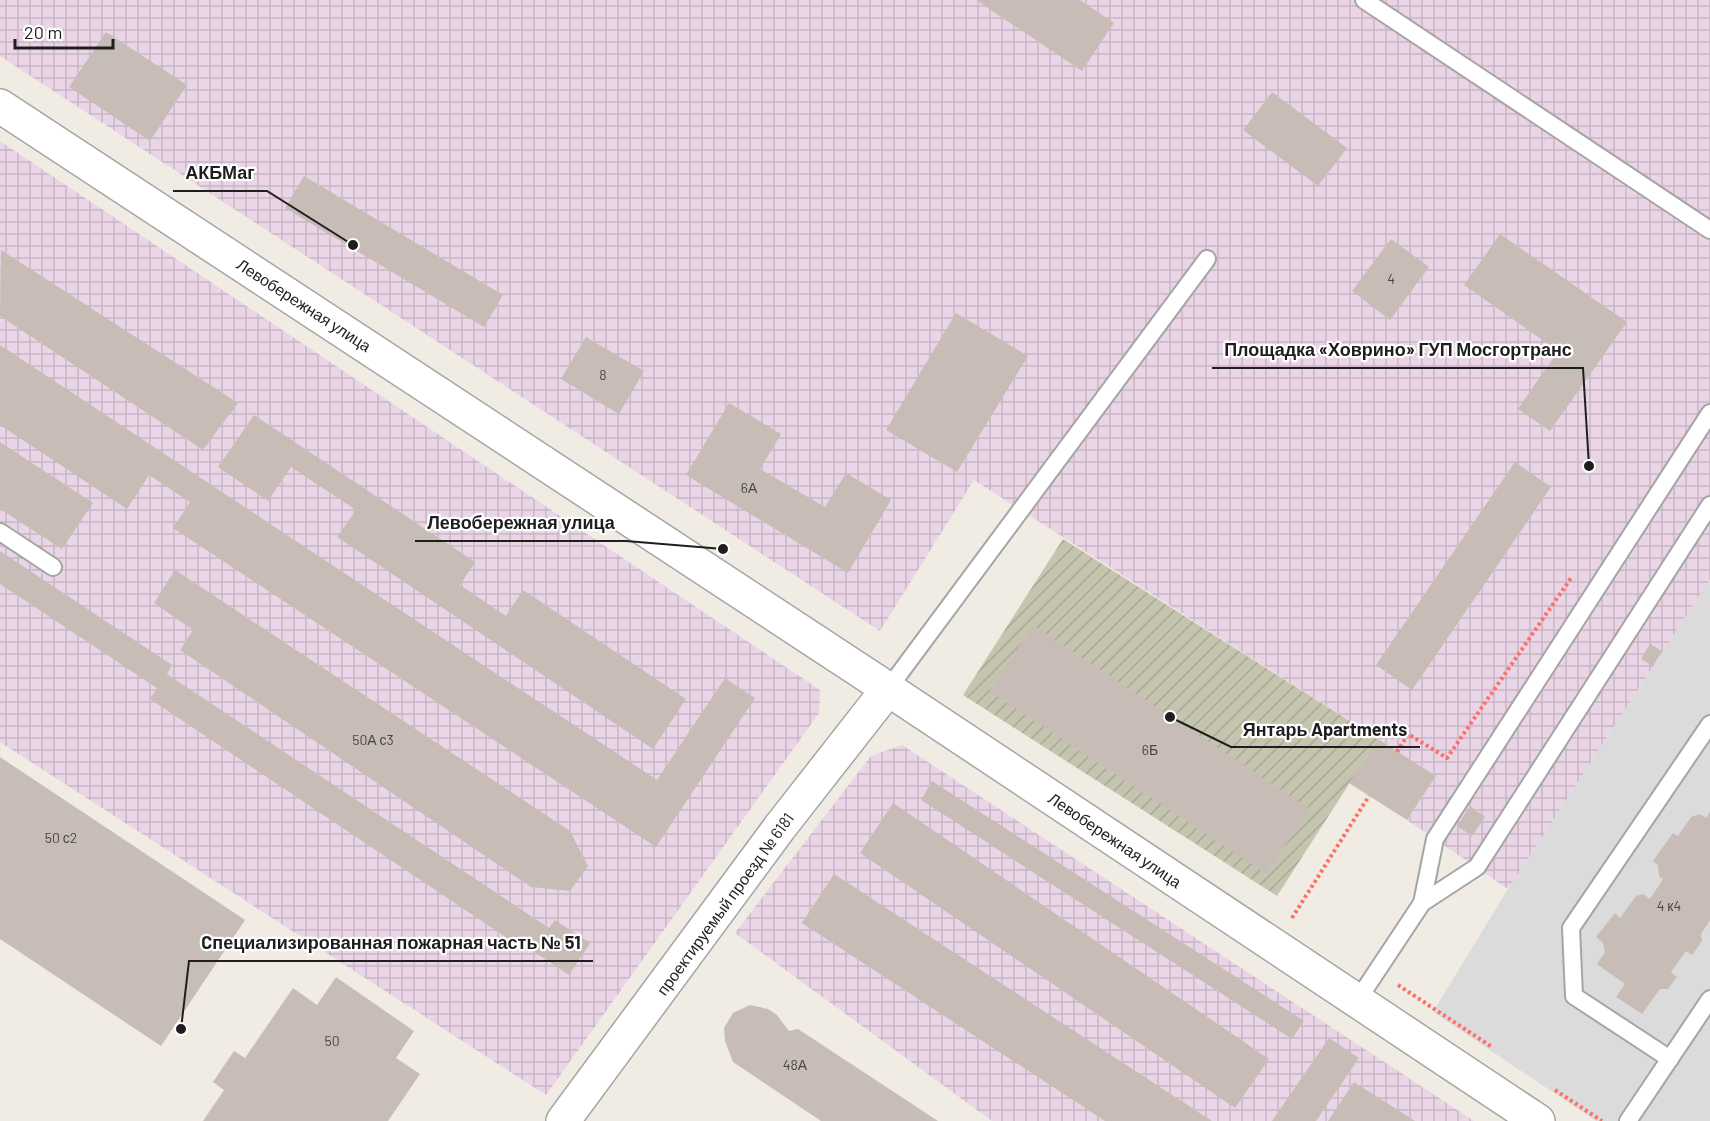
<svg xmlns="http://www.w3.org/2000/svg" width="1710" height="1121" viewBox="0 0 1710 1121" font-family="Barlow,sans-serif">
	<defs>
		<pattern id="industrial-grid" width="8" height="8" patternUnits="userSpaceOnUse" patternTransform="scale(1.5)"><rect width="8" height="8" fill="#ead5e7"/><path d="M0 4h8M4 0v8" fill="none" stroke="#c8b6c6"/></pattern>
		<pattern id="construction-furrows" width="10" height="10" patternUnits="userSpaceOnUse" patternTransform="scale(1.5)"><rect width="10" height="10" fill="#c5c4ae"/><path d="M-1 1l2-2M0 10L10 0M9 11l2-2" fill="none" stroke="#a9a895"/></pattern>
	</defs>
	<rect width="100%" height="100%" fill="#f0ebe3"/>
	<path fill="#dcdbdb" d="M 1710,579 L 1710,1121 L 1596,1121 L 1433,1012 L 1508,889 Z"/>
	<g fill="url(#industrial-grid)">
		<path d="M 0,0 L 1710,0 L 1710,579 L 1508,889 L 1407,820 L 1436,776 L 974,480 L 880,631 L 0,56 Z"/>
		<path d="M 0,141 L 820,690 L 819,713 L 546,1095 L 0,742 Z"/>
		<path d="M 902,745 L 1474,1121 L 992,1121 L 735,933 L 871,756 Z"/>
	</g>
	<path fill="url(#construction-furrows)" d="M 1063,539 L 1378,739 L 1277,896 L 963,695 Z"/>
	<g fill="#c8bdb6">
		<path d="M 976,0 L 1080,0 L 1114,23 L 1082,71 Z"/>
		<path d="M 106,32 L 187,85 L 150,141 L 69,87 Z"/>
		<path d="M 1272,92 L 1347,148 L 1318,186 L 1243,130 Z"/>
		<path d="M 304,176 L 503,295 L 484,327 L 285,208 Z"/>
		<path d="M 1500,234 L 1627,322 L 1550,431 L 1518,409 L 1558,351 L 1464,285 Z"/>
		<path d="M 1391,239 L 1429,267 L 1390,320 L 1352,291 Z"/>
		<path d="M 1,250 L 238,403 L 203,450 L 0,316 Z"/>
		<path d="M 956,313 L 1028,356 L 957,472 L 886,430 Z"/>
		<path d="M 586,337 L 644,371 L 619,414 L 561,379 Z"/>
		<path d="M 0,345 L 657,780 L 725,678 L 755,698 L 656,847 L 173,528 L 190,502 L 149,475 L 127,509 L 0,425 Z"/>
		<path d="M 729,403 L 781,434 L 760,469 L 825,507 L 846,473 L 891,500 L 848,573 L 686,475 Z"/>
		<path d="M 254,415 L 475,562 L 460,585 L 506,616 L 523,590 L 686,699 L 653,749 L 337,537 L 356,510 L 291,467 L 268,501 L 218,467 Z"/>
		<path d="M 0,442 L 93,503 L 62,549 L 0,509 Z"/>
		<path d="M 1515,462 L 1551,487 L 1412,690 L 1376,665 Z"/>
		<path d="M 0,551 L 172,665 L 167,674 L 549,928 L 555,920 L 590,943 L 569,975 L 530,949 L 528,952 L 150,699 L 157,688 L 0,584 Z"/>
		<path d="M 175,570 L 570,831 L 588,866 L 570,891 L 531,887 L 180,650 L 193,630 L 154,603 Z"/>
		<path d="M 1033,625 L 1310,809 L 1266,874 L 989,691 Z"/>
		<path d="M 1650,644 L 1662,651 L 1653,666 L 1641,659 Z"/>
		<path d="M 1378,739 L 1436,776 L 1407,820 L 1349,783 Z"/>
		<path d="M 0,757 L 245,920 L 161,1046 L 0,939 Z"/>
		<path d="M 932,781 L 1304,1021 L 1292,1039 L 921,800 Z"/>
		<path d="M 893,803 L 1269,1059 L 1235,1108 L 860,853 Z"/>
		<path d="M 1470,806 L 1485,817 L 1472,836 L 1457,826 Z"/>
		<path d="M 1710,812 L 1710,920 L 1701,934 L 1702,941 L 1692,955 L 1686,951 L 1671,972 L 1677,977 L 1668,989 L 1660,989 L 1642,1014 L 1616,997 L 1625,984 L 1597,964 L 1605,952 L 1603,943 L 1596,937 L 1615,913 L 1620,918 L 1636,896 L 1643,894 L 1650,899 L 1663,879 L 1659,876 L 1658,865 L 1653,861 L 1673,833 L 1678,836 L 1691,817 L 1700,814 L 1706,818 Z"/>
		<path d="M 834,874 L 1212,1121 L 1105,1121 L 802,923 Z"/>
		<path d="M 336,977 L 414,1031 L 396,1058 L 420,1074 L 388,1121 L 203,1121 L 224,1090 L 213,1082 L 234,1051 L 245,1058 L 293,988 L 317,1005 Z"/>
		<path d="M 750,1005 L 768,1009 L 777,1015 L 789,1031 L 798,1029 L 938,1121 L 821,1121 L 733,1062 L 725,1041 L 724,1028 L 733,1013 Z"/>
		<path d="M 1329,1038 L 1359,1058 L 1316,1121 L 1272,1121 Z"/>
		<path d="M 1354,1082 L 1415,1121 L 1328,1121 Z"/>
	</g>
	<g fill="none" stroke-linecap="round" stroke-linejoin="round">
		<g stroke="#a5a5a5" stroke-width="20">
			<g id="service">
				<path d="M 1364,0 L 1710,230"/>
				<path d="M 0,532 L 53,567"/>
				<path d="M 888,689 L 1207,259"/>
				<path d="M 1422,903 L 1477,867 L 1710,505"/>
				<path d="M 1357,1001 L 1422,903 L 1435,839 L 1710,413"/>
				<path d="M 1670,1059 L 1574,996 L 1571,928 L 1710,724"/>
				<path d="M 1628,1121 L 1710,999"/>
			</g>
		</g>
		<g stroke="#a5a5a5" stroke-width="36">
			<g id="minor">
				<path d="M 0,106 L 888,689 L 1538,1121"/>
				<path d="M 563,1121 L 780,827 L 888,689"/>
			</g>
		</g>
		<g stroke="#ff6f65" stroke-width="4" stroke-dasharray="3 3" stroke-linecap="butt">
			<path d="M 1397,752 L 1408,734 L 1447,758 L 1571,578"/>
			<path d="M 1292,918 L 1369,796"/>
			<path d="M 1398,985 L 1492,1047"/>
			<path d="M 1555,1090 L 1602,1121"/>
		</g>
		<use href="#service" stroke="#fff" stroke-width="16"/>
		<use href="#minor" stroke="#fff" stroke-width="33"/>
	</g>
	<g text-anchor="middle" stroke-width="4.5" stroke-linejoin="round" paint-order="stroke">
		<g font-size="14" fill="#484644">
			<text x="1391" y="284">4</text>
			<text x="603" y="380">8</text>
			<text x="749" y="493">6А</text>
			<text x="373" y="745">50А с3</text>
			<text x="1150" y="755">6Б</text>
			<text x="61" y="843">50 с2</text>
			<text x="1669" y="911">4 к4</text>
			<text x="332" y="1046">50</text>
			<text x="795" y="1070">48А</text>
		</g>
		<g font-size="16" fill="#1e1e1e" stroke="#fff">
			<text transform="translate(304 305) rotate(33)" y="6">Левобережная улица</text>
			<text transform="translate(1115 840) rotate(34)" y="6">Левобережная улица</text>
			<text transform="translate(725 904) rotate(-54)" y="6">проектируемый проезд № 6181</text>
		</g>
	</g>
	<path fill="none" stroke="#1e1e1e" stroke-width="2" d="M353 245L267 191H173M1589 466L1583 368H1212M723 549L626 541H415M1170 717L1231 747H1420M181 1029L189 961H593"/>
	<g fill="#1e1e1e" stroke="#fff" stroke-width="2">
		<circle cx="353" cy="245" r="6"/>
		<circle cx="1589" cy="466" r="6"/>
		<circle cx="723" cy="549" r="6"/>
		<circle cx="1170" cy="717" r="6"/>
		<circle cx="181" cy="1029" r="6"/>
	</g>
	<g font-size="18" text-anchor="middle" font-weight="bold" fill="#1e1e1e" stroke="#fff" stroke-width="4.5" stroke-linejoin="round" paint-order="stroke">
		<text x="220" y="179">АКБМаг</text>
		<text x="1398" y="356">Площадка «Ховрино» ГУП Мосгортранс</text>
		<text x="521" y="529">Левобережная улица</text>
		<text x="1325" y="736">Янтарь Apartments</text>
		<text x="391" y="949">Cпециализированная пожарная часть № 51</text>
	</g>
	<path d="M15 39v9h98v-9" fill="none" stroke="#1e1e1e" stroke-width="3"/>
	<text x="24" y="39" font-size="18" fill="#1e1e1e" stroke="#ffffff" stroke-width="4.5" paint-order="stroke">20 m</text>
</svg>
